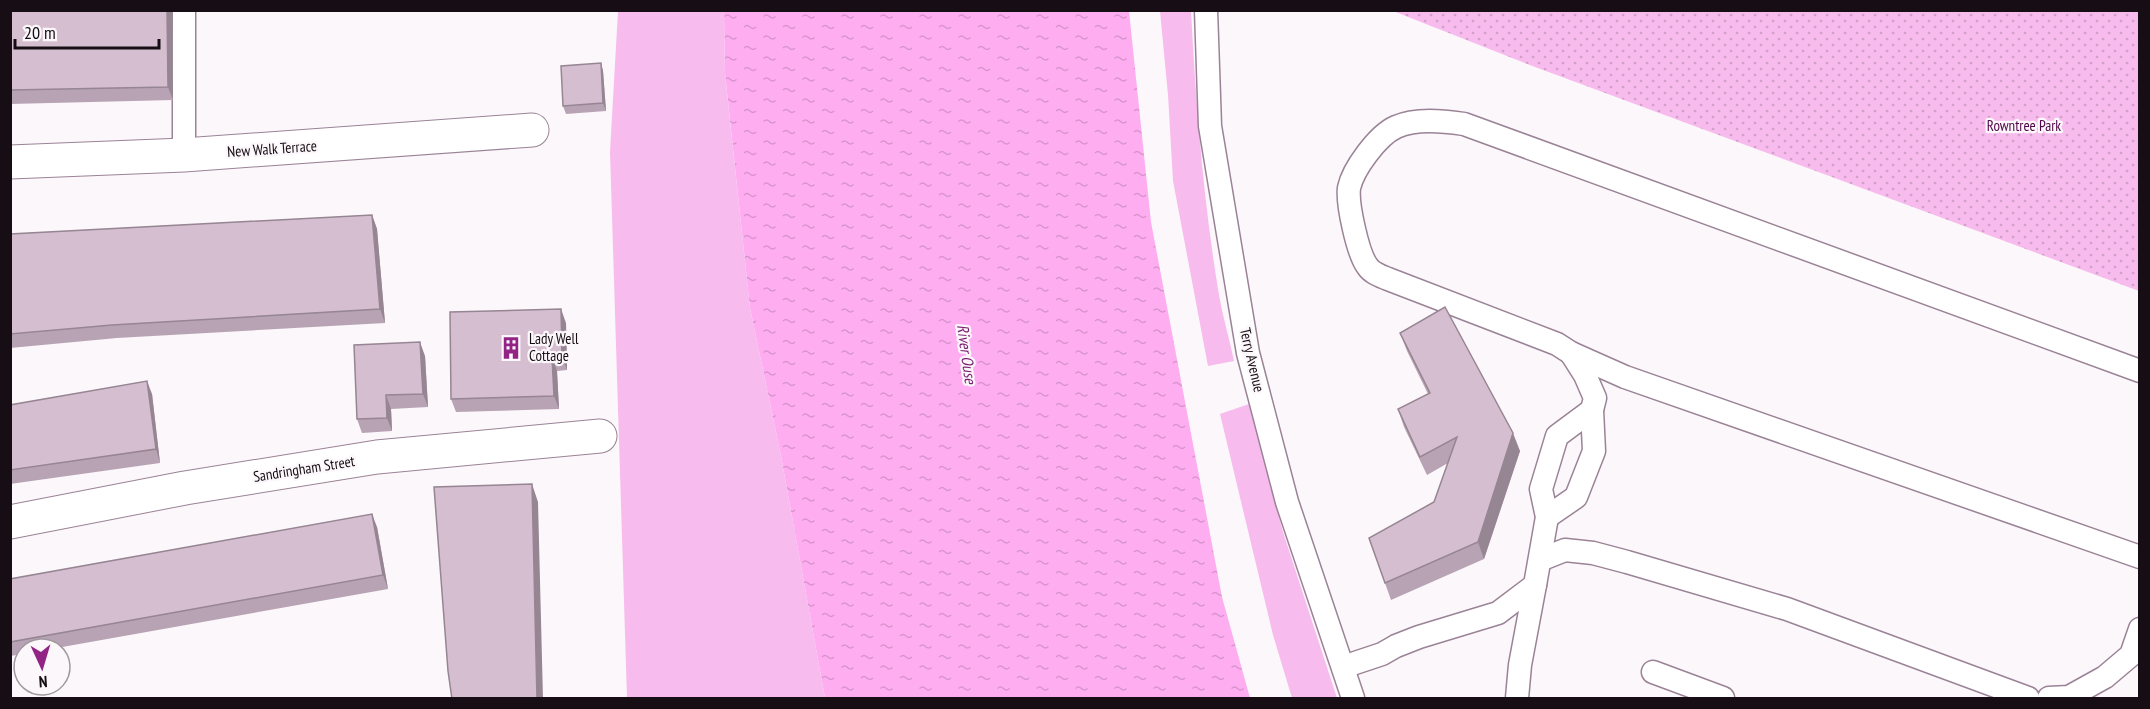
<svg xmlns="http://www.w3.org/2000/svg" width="2150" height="709" viewBox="0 0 2150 709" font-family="'PT Sans Narrow',sans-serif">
	<defs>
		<pattern id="park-dots" width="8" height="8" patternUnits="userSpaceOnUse" patternTransform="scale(1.5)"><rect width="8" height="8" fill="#f7bced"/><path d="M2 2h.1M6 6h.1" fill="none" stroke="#d3a0ca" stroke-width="1.8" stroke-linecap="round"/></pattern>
		<pattern id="water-ripples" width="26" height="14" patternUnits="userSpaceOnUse" patternTransform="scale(1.5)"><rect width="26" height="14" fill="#feadf1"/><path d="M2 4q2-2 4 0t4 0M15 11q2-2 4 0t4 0" fill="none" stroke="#d994ce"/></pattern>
	</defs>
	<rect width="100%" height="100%" fill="#fcf7fb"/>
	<g fill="#f7bced">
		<path d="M 618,11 L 724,11 L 725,74 L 750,308 L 781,456 L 825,698 L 627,698 L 610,152 Z"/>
		<path d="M 1160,11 L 1191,11 C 1196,104 1203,197 1218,289 C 1222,314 1229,337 1234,361 L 1208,366 L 1173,181 L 1168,95 Z"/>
		<path d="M 1249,404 L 1283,532 L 1337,698 L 1292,698 L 1273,635 L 1220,414 Z"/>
	</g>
	<path fill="url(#park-dots)" d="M 1393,11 L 2139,11 L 2139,291 L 1535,67 Z"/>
	<path fill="url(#water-ripples)" d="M 724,11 L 1129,11 L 1151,222 L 1222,597 L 1250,698 L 825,698 L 781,456 L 750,308 L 725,73 Z"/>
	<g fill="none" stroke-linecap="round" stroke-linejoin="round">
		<g stroke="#9a8396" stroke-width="25">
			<g id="lane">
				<path d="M 1206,10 L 1210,126 L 1248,353 L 1287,502 L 1353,698"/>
				<path d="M 184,155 L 184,10"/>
				<path d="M 2140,371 L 1464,124 C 1443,121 1416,118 1396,127 C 1378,135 1353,169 1349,188 C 1347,204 1358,255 1368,267 C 1372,273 1381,276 1388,279 L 1557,344 L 1571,353 L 1625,377 L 2140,557"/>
				<path d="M 1547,517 L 1576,497 L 1594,451 L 1592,410 L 1595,398 L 1585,375 L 1571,353"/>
				<path d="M 1540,560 L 1565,550 L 1593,553 L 1627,562 L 1787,609 L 2028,698"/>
				<path d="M 1343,667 L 1382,654 L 1396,646 L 1419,637 L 1498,613 L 1535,585 L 1547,517 L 1541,489 L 1557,436 L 1592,410"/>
				<path d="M 1653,672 L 1723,698"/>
				<path d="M 1517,698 L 1520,665 L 1535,585"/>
				<path d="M 2049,698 L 2069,697 L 2105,677 L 2131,655 L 2140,629"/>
			</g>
		</g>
		<g stroke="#9a8396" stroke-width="35">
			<g id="street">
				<path d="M 10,162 L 184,155 L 532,130"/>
				<path d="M 10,522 L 185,488 L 377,457 L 600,436"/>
			</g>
		</g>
		<use href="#lane" stroke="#fff" stroke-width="22"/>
		<use href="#street" stroke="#fff" stroke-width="33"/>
	</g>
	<g fill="#b8a3b4">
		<path d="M 10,10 L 172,10 L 173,100 L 10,104 Z"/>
		<path d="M 601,63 L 603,71 L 606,111 L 566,114 L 563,106 Z"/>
		<path d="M 372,215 L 377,229 L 385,323 L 117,338 L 10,348 L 10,234 Z"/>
		<path d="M 566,323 L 567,370 L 557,371 L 559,409 L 456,412 L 451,399 Z"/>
		<path d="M 1400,333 L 1520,451 L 1484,559 L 1391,600 L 1369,538 L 1434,502 L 1448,463 L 1427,475 L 1404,427 L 1398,409 L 1428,394 L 1407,351 Z"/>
		<path d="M 425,356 L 428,407 L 391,409 L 392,431 L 362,433 L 357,419 Z"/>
		<path d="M 152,394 L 160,463 L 10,484 L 10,405 Z"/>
		<path d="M 377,527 L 388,589 L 51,649 L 24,649 L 24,654 L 10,656 L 10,579 Z"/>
	</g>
	<g fill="#968592">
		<path d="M 167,10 L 172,10 L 173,100 L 168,87 Z"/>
		<path d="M 601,63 L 603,71 L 606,111 L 603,103 Z"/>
		<path d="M 372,215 L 377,229 L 385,323 L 380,309 Z"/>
		<path d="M 561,309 L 566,323 L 567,370 L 562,357 Z"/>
		<path d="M 420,342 L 425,356 L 428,407 L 423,394 Z"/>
		<path d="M 552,357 L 557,371 L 559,409 L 554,396 Z"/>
		<path d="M 147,381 L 152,394 L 160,463 L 156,449 Z"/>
		<path d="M 386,395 L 391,409 L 392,431 L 387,418 Z"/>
		<path d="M 1513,433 L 1520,451 L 1484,559 L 1478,542 Z"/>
		<path d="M 532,484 L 538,502 L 543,699 L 537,699 Z"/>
		<path d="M 372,514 L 377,527 L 388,589 L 383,575 Z"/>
	</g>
	<g fill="#d6bed1" stroke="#968592" stroke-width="1.5">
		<path d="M 10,10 L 167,10 L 168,87 L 10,90 Z"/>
		<path d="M 601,63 L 603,103 L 563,106 L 561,66 Z"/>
		<path d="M 372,215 L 380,309 L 112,325 L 10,334 L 10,234 Z"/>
		<path d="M 1445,307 L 1513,433 L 1478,542 L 1385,583 L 1369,538 L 1434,502 L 1457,437 L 1420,457 L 1398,409 L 1430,393 L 1400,333 Z"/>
		<path d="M 561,309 L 562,357 L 552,357 L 554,396 L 451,399 L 450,312 Z"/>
		<path d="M 420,342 L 423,394 L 386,395 L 387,418 L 357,419 L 354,345 Z"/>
		<path d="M 147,381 L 156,449 L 10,470 L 10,405 Z"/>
		<path d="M 532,484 L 537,699 L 452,699 L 448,671 L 434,487 Z"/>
		<path d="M 372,514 L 383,575 L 10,642 L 10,579 Z"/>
	</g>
	<defs>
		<g id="building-bare" transform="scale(1.8)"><path d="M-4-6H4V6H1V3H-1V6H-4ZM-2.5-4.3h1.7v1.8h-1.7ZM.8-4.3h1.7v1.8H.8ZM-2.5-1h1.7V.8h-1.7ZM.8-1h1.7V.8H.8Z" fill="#922486" stroke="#fcf7fb" stroke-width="2.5" paint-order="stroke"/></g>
	</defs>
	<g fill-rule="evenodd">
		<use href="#building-bare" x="511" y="348"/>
	</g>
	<g text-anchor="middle" stroke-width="4.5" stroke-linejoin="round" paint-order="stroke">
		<g font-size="15" fill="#4f0649" stroke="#fcf7fb">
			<text x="2024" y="131">Rowntree Park</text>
		</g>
		<g font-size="15" fill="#160e14" stroke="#fcf7fb">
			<text transform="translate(272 149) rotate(-4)" y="5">New Walk Terrace</text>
			<text transform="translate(1252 360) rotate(77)" y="5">Terry Avenue</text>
			<text transform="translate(304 469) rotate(-9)" y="5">Sandringham Street</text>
		</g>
		<g font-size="15" fill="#160e14" stroke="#fcf7fb" text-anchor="start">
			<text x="529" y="344">Lady Well<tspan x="529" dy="17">Cottage</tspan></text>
		</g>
		<g font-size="16" font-style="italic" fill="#7b1e71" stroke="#fcf7fb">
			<text transform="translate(967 354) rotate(82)" y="6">River Ouse</text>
		</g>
	</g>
	<rect width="2150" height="709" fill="none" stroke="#160e14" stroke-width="24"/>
	<g transform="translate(42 667) rotate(176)"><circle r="28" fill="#fcf7fb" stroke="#a09a9f" stroke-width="1.5"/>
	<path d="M0-4.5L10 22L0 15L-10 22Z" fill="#922486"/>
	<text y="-9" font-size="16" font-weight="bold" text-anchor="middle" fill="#160e14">N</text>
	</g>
	<path d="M15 39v9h144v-9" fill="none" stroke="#160e14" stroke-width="3"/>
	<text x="24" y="39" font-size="18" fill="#160e14" stroke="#fcf7fb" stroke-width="4.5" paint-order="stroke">20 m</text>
</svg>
